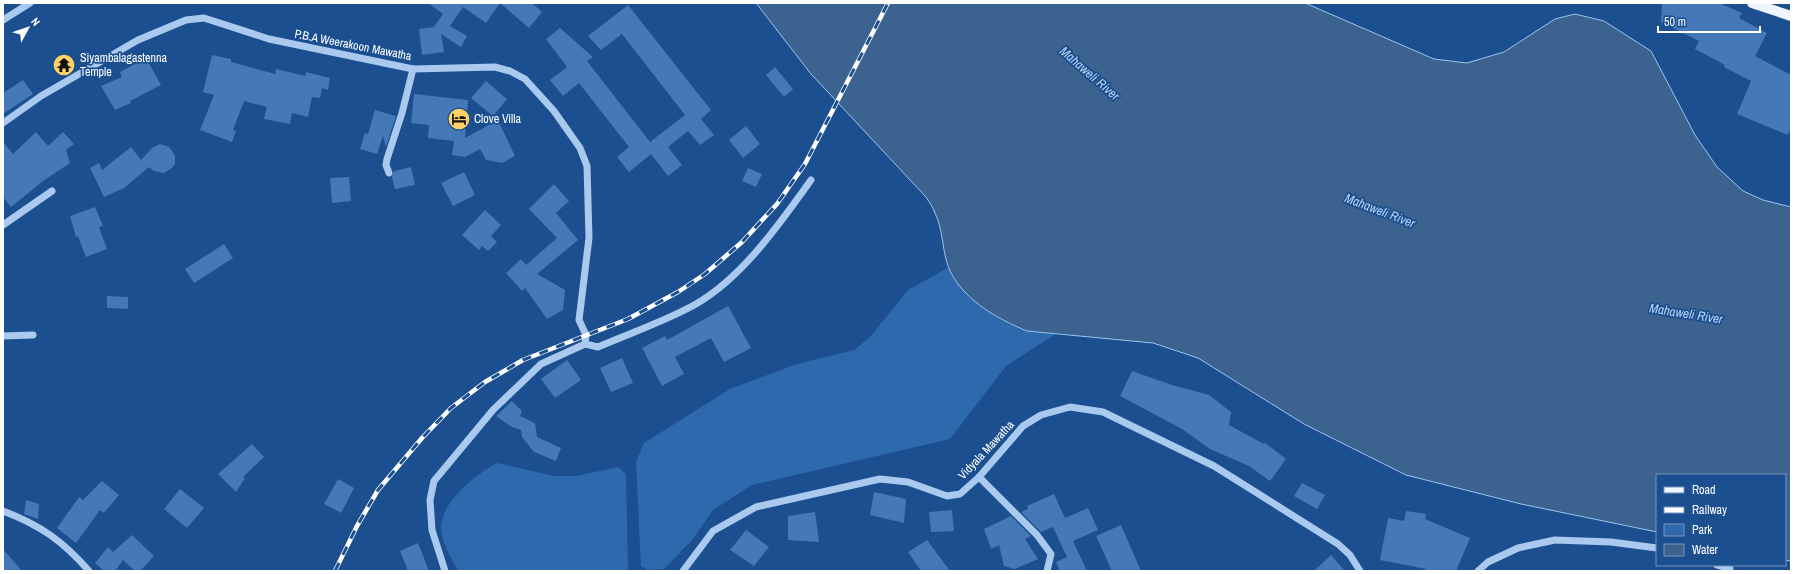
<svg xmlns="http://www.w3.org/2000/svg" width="1794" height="574" viewBox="0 0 1794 574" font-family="'Archivo Narrow',sans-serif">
	<rect width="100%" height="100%" fill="#1b4f8f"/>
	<g fill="#2e69ad">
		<path d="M 949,267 C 965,295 993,321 1026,330 C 1035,333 1047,332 1057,333 L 1006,366 L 950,439 L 752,485 L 713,510 L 693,539 L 664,569 L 648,570 L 641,566 L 636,462 L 644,443 L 730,389 L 797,364 L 854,350 L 870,337 L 908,290 Z"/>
		<path d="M 497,463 L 554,476 L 576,476 L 618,467 L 626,474 L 628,571 L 458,571 C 452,559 441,542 441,528 C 441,502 476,474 497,463 Z"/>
	</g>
	<path fill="#3c6290" stroke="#9cc4f0" d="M 756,3 L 1305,3 L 1434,59 L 1467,63 L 1504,52 L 1555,19 L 1575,14 L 1604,21 L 1651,51 L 1695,135 L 1717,167 L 1743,191 L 1763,200 L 1791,207 L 1791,561 L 1785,560 L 1785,475 L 1657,475 L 1657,532 L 1521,504 L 1406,475 L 1304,424 L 1198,358 L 1153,343 L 1027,331 C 997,319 960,298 948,266 C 942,249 943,229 935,213 C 933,207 929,202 926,197 L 811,74 Z"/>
	<g fill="#4478b7">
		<path d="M 428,3 L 500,3 L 486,23 L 463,7 L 450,26 L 467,36 L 461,47 L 441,34 L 444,52 L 422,55 L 419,29 L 434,27 L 443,14 Z"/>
		<path d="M 500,3 L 532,3 L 542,12 L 529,28 Z"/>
		<path d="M 1662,3 L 1719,3 L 1742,13 L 1739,18 L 1767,33 L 1755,56 L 1791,75 L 1791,127 L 1788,135 L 1737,114 L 1751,81 L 1724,67 L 1725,65 L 1695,49 L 1699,41 L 1661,22 Z"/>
		<path d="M 628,5 L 711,110 L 701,119 L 714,135 L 700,145 L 688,131 L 668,147 L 682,165 L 668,176 L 651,154 L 629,172 L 617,157 L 629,147 L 579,83 L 563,96 L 550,80 L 567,67 L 546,39 L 560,28 L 593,57 L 587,61 L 650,142 L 685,115 L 622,34 L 601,50 L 588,36 Z"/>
		<path d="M 212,55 L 231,59 L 231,62 L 275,74 L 276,69 L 305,76 L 306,72 L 330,78 L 328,90 L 322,88 L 320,98 L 312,97 L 308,117 L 292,113 L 290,124 L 264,119 L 267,107 L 244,101 L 233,130 L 236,131 L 232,142 L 200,130 L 214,95 L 203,92 Z"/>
		<path d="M 146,58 L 161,85 L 130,101 L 131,103 L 115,110 L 101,86 L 122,77 L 120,72 Z"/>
		<path d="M 775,67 L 793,89 L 784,97 L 766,75 Z"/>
		<path d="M 23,80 L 33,94 L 3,114 L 3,93 Z"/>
		<path d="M 486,81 L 507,99 L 493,116 L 471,98 Z"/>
		<path d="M 414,94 L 468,100 L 465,138 L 498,120 L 515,156 L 502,163 L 486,160 L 480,149 L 465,157 L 452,155 L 454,141 L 428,138 L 429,125 L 411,123 Z"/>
		<path d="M 375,110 L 396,116 L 386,147 L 383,136 L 377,154 L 360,149 L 365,133 L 368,134 Z"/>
		<path d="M 746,126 L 760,144 L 743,158 L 729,140 Z"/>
		<path d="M 36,132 L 48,146 L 63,132 L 74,144 L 66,150 L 70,163 L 43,181 L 11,207 L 3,197 L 3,142 L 13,154 Z"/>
		<path d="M 160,144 L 169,147 L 175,155 L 175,164 L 172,168 L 164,173 L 154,171 L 149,167 L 124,188 L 104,197 L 90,168 L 99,163 L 102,170 L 131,147 L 141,160 L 152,148 Z"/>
		<path d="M 411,167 L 415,185 L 395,189 L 392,177 L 394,171 Z"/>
		<path d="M 748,168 L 762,174 L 756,187 L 742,181 Z"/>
		<path d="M 464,172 L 475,195 L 453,206 L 441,183 Z"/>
		<path d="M 349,177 L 351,201 L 332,203 L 330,178 Z"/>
		<path d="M 554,184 L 569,201 L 556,213 L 578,240 L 537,274 L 565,290 L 563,310 L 547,319 L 525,288 L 522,291 L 506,273 L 521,259 L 526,265 L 557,238 L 529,209 Z"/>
		<path d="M 95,207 L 103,226 L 99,227 L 107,249 L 86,257 L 78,236 L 76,237 L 70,216 Z"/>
		<path d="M 485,210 L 501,225 L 491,236 L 497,242 L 488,251 L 482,246 L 479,250 L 462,235 Z"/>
		<path d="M 224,244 L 233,258 L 194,283 L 185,269 Z"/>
		<path d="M 107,296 L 128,297 L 128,309 L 107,308 Z"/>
		<path d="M 728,306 L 751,348 L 724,362 L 711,338 L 675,357 L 684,374 L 662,386 L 642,348 L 665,336 L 667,340 Z"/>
		<path d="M 622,358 L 633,383 L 611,392 L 600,368 Z"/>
		<path d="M 567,360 L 581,380 L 555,398 L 541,379 Z"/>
		<path d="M 1132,371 L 1172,385 L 1209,395 L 1231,412 L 1229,425 L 1264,444 L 1265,443 L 1286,459 L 1270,481 L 1249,466 L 1210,449 L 1182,429 L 1120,396 Z"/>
		<path d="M 512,401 L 522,411 L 520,416 L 535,423 L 537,437 L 561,448 L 556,461 L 534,452 L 522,437 L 521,430 L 512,427 L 496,416 Z"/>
		<path d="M 252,444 L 264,457 L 243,477 L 245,478 L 236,492 L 218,474 Z"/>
		<path d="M 338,479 L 354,488 L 341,513 L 324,504 Z"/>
		<path d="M 102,481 L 119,495 L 104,513 L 100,510 L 76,543 L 57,528 L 79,497 L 83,500 Z"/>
		<path d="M 1302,483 L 1325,495 L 1317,509 L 1294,496 Z"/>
		<path d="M 180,489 L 204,508 L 187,528 L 164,509 Z"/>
		<path d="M 874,492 L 906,499 L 904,523 L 870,515 Z"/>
		<path d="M 1054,494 L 1065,518 L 1088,508 L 1098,530 L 1073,541 L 1087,571 L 1060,571 L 1056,562 L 1067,557 L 1053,527 L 1041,532 L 1021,512 L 1028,509 L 1027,506 Z"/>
		<path d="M 26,500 L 39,504 L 38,519 L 24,514 Z"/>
		<path d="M 952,510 L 954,531 L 931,532 L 929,512 Z"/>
		<path d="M 1406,511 L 1426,514 L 1425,519 L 1470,538 L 1456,571 L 1425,571 L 1426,569 L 1380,560 L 1388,518 L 1404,521 Z"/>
		<path d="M 815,512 L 819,542 L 788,540 L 788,516 Z"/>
		<path d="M 1011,516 L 1031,536 L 1025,539 L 1038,559 L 1015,569 L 1004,566 L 999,545 L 991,549 L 984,529 Z"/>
		<path d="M 1121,525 L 1141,571 L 1112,571 L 1096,536 Z"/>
		<path d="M 746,530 L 769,547 L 754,566 L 730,550 Z"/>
		<path d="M 132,535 L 154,556 L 140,571 L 135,571 L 123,560 L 115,571 L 104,571 L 95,563 L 108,547 L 113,552 Z"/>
		<path d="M 927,540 L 950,571 L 921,571 L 908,552 Z"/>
		<path d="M 418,543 L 429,571 L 408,571 L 400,551 Z"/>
		<path d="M 3,549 L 22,571 L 3,571 Z"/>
		<path d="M 1331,555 L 1345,571 L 1314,571 Z"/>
	</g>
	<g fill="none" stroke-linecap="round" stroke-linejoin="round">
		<g stroke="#a9c9ee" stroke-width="7">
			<path d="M 3,20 L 30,3"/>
			<path d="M 3,123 L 41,96 L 138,40 L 186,20 L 204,18 L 269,39 L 413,69 L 495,67 L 510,71 L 525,79 L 554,111 L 580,148 L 587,166 L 589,238 L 579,320 L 586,335 L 585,344 L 541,364 L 493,410 L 434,481 L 430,500 L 432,530 L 445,571"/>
			<path d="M 389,173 L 386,165 L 387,159 L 402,113 L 413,69"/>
			<path d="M 3,225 L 52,191"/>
			<path d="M 3,336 L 33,335"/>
			<path d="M 585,344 L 598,347 C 630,333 666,321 696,304 C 743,277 780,223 811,180"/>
			<path d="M 979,477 L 1037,535 L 1051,554 L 1047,571"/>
			<path d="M 3,511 C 40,525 63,541 89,571"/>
			<path d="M 1717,565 L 1730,569"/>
			<path d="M 683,571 L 713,531 L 756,507 L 880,479 L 908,482 L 947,496 L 960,494 L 979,477 L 1023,426 L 1041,415 L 1070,407 L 1103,412 L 1214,466 L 1338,544 L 1350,555 L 1360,571"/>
			<path d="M 1478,571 L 1488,562 L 1518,548 L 1555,540 L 1611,542 L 1657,548"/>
		</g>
		<path stroke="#f0f6ff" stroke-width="10" d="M 1752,3 L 1791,16"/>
		<g stroke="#fff" stroke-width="4.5">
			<path id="rail" d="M 335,571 L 357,526 L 378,490 L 422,438 L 451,408 L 485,382 L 523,360 L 628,319 L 678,292 L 705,274 L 742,242 L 777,204 L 805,164 L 888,3"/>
		</g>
		<use href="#rail" stroke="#1b4f8f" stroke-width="3" stroke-dasharray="9" stroke-linecap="butt"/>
	</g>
	<defs>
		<g id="temple-disc" transform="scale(1.15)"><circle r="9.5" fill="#ffd166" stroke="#1b4f8f"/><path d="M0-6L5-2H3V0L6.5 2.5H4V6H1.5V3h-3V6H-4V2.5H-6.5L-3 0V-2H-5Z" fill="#111"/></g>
		<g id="hotel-disc" transform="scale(1.15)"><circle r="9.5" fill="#ffd166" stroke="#1b4f8f"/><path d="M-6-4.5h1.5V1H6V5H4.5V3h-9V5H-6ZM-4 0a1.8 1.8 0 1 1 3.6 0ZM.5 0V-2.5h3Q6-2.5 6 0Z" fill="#111"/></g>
	</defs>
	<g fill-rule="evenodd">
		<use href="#temple-disc" x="64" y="65"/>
		<use href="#hotel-disc" x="459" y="119"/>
	</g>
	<g text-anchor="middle" stroke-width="3.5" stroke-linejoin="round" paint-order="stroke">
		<g font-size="12" fill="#fff" stroke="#1b4f8f">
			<text transform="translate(353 45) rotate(11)" y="4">P.B.A Weerakoon Mawatha</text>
			<text transform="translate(986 450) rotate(-47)" y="4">Vidyala Mawatha</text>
		</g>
		<g font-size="12" fill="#fff" stroke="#1b4f8f" text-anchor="start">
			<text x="80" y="62">Siyambalagastenna<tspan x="80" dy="14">Temple</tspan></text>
			<text x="474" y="123">Clove Villa</text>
		</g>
		<g font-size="13" font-style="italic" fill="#b5d3f5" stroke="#1b4f8f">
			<text transform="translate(1090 73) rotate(41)" y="5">Mahaweli River</text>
			<text transform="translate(1380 210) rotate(21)" y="5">Mahaweli River</text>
			<text transform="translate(1686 313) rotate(9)" y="5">Mahaweli River</text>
		</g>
	</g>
	<rect width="1794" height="574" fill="none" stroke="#ffffff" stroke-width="8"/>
	<rect x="1656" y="474" width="130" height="92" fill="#1b4f8f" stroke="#7695bc"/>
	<rect x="1664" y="487" width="20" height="6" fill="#f0f6ff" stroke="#7695bc"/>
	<text x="1692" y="494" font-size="12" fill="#ffffff">Road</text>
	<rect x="1664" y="507" width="20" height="6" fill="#ffffff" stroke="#7695bc"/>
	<text x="1692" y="514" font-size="12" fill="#ffffff">Railway</text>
	<rect x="1664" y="524" width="20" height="12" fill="#2e69ad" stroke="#7695bc"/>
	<text x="1692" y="534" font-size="12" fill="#ffffff">Park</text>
	<rect x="1664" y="544" width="20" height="12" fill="#3c6290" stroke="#7695bc"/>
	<text x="1692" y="554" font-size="12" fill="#ffffff">Water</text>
	<g transform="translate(28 28) rotate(50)" stroke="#1b4f8f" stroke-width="3" paint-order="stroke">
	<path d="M0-3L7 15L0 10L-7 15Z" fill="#ffffff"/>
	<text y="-6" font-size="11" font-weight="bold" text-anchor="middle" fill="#ffffff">N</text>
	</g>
	<path d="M1658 26v6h102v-6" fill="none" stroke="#ffffff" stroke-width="2"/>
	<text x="1664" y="26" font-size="12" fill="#ffffff" stroke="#1b4f8f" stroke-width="3" paint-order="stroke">50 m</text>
</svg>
